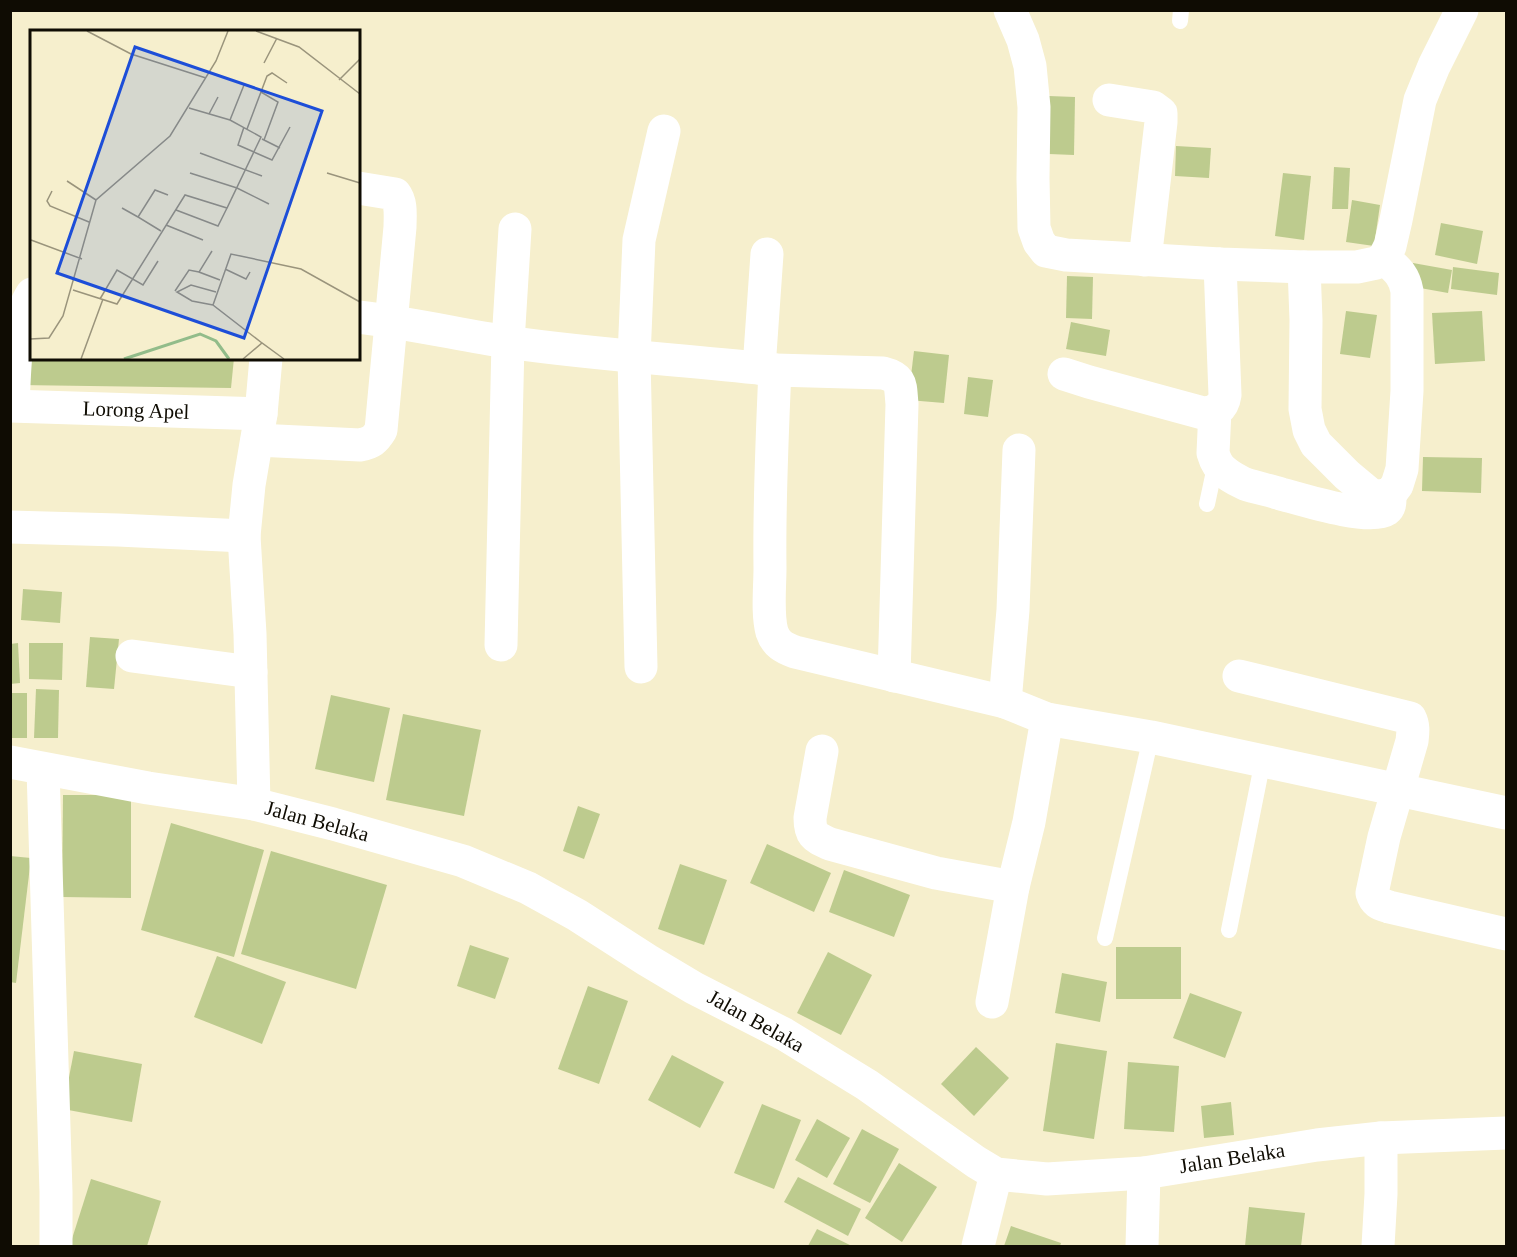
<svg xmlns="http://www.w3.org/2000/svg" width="1517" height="1257" viewBox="0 0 1517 1257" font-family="'Times New Roman',serif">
	<rect width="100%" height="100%" fill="#f6efcd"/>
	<g fill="#bdcb8e">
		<path d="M 1049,96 L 1075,97 L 1074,155 L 1049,154 Z"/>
		<path d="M 1176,146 L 1211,148 L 1209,178 L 1175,176 Z"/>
		<path d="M 1334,167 L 1350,168 L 1348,209 L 1332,209 Z"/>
		<path d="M 1283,173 L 1311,176 L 1304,240 L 1275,236 Z"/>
		<path d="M 1352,200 L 1380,205 L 1374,246 L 1346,242 Z"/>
		<path d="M 1441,223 L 1483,231 L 1477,264 L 1435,255 Z"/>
		<path d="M 1413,263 L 1452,270 L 1448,293 L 1409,286 Z"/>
		<path d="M 1453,267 L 1499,273 L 1497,295 L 1451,289 Z"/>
		<path d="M 1067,276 L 1093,277 L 1092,319 L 1066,318 Z"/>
		<path d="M 1346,311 L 1377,315 L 1370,358 L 1340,354 Z"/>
		<path d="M 1482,311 L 1485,361 L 1435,364 L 1432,313 Z"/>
		<path d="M 1071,322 L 1110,330 L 1106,356 L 1066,349 Z"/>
		<path d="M 914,351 L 949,355 L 944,403 L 908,400 Z"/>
		<path d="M 32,358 L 234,358 L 231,388 L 19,385 Z"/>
		<path d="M 968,377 L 993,380 L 988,417 L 964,414 Z"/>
		<path d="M 1423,457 L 1482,458 L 1481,493 L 1422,491 Z"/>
		<path d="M 23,589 L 62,592 L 60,623 L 21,620 Z"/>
		<path d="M 90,637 L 119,639 L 114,689 L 86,687 Z"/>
		<path d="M 18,643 L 20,683 L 10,684 L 10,644 Z"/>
		<path d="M 29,643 L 63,643 L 62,680 L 29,679 Z"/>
		<path d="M 36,689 L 59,690 L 58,738 L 34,738 Z"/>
		<rect x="10" y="693" width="17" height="45"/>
		<path d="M 331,695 L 390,708 L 374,782 L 315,769 Z"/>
		<path d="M 403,714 L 481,730 L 464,816 L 386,800 Z"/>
		<path d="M 63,795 L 131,795 L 131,898 L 62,897 Z"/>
		<path d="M 578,806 L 600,814 L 584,859 L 563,851 Z"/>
		<path d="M 171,823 L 264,850 L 234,957 L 141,930 Z"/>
		<path d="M 767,844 L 831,873 L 814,912 L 750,883 Z"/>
		<path d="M 271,851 L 387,885 L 356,989 L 241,954 Z"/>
		<path d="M 10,856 L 31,858 L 16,983 L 10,982 Z"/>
		<path d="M 680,864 L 727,880 L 704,945 L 658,929 Z"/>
		<path d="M 844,870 L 910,895 L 894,937 L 829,912 Z"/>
		<path d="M 470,945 L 509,958 L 495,999 L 457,986 Z"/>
		<rect x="1116" y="947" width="65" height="52"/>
		<path d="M 828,952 L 872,975 L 841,1035 L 797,1013 Z"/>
		<path d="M 217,956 L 286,982 L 262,1044 L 194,1017 Z"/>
		<path d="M 1062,973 L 1107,982 L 1100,1022 L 1055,1013 Z"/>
		<path d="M 588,986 L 628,1001 L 599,1084 L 558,1069 Z"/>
		<path d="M 1190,993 L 1242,1012 L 1225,1058 L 1173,1038 Z"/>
		<path d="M 1056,1043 L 1107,1051 L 1094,1139 L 1043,1131 Z"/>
		<path d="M 976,1047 L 1009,1078 L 974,1116 L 941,1084 Z"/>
		<path d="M 74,1051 L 142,1064 L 132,1122 L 63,1109 Z"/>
		<path d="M 672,1055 L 724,1082 L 700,1128 L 648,1100 Z"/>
		<path d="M 1128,1062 L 1179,1066 L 1174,1132 L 1124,1129 Z"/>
		<path d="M 1231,1102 L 1234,1135 L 1204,1138 L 1201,1106 Z"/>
		<path d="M 762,1104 L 801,1120 L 774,1189 L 734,1173 Z"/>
		<path d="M 817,1119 L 850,1138 L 827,1178 L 795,1160 Z"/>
		<path d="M 862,1129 L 899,1149 L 870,1203 L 833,1184 Z"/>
		<path d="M 899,1163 L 937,1187 L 902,1242 L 865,1218 Z"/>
		<path d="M 798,1177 L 861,1209 L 848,1236 L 784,1202 Z"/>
		<path d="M 91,1179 L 161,1201 L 147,1246 L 70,1245 Z"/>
		<path d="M 1249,1207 L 1305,1213 L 1301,1246 L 1245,1246 Z"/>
		<path d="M 1011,1226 L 1061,1243 L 1060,1246 L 1004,1246 Z"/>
		<path d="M 817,1229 L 852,1246 L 808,1246 Z"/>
	</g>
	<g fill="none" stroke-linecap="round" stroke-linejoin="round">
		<g stroke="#fff" stroke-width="16">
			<path d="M 1180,21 L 1181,10"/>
			<path d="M 1207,504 L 1213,476 L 1220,468"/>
			<path d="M 1229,930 L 1263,760"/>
			<path d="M 1105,938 L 1151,737"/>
		</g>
		<g stroke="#fff" stroke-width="33">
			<path d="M 1010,10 L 1023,40 L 1030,66 L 1034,107 L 1033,178 L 1034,228 L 1039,242 L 1046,251 L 1066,255 L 1120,258 L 1220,264 L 1304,267 L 1357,267 L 1376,263 L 1384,258 L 1390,246 L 1396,220 L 1420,100 L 1434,66 L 1462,10"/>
			<path d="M 1109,100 L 1153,107 L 1161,113 L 1161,122 L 1145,260"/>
			<path d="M 1304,267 L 1306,320 L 1305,409 L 1309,430 L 1316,444 L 1347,475 L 1371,495 L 1381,496 L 1391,493 L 1397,485 L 1402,469 L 1407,391 L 1407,291 C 1404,274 1396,269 1384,258"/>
			<path d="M 358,317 C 408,323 457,334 507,342 C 596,355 686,360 775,370 C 772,436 769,502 770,568 C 770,587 767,614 772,632 C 776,644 784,648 795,652 L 1005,702 L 1047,719 L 1151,737 L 1506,813"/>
			<path d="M 759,368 L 767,254"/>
			<path d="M 775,370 L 883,373 C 903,378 900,385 902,404 L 894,676"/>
			<path d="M 1064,374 L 1089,382 L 1203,413 C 1216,412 1223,409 1225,395 L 1220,264"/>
			<path d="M 13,405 C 15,373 14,321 32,294"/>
			<path d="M 10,406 L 261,414"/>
			<path d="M 1215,410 L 1213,453 C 1215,460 1219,468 1225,472 C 1230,477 1239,481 1245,484 C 1257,488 1269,490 1281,494 C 1300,499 1370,521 1386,510 C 1390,507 1390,503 1390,498"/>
			<path d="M 257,440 L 360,445 C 371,443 375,440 381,430 L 400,227 C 400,216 402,203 395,194 L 358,188"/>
			<path d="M 10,527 L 118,530 L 244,536"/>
			<path d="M 501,645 L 508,342 L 515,229"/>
			<path d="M 132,656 L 251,672"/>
			<path d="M 641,667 L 634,357 L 639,240 L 664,131"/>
			<path d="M 1239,676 L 1410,718 C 1414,726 1413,732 1412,741 L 1384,837 L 1372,893 C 1375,903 1380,904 1389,907 L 1506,934"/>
			<path d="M 1005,702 L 1013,610 L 1019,450"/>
			<path d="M 822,751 L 810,818 C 810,836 815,837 830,844 L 936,873 L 1013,887 L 1029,822 L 1047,719"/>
			<path d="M 10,762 L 148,788 L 254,804 L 333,824 L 463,861 L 528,888 L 577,915 L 647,960 L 694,988 L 784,1034 L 867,1085 L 976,1162 L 996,1174 L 1047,1179 L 1144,1173 L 1317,1145 L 1381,1138 L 1506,1133"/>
			<path d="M 43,769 L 56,1192 L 56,1246"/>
			<path d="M 254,804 L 250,634 L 244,536 L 249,485 L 261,414 L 266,358"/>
			<path d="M 992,1002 L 1013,887"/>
			<path d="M 978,1246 L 996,1174"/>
			<path d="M 1142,1246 L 1144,1173"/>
			<path d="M 1378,1246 L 1381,1194 L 1381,1138"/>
		</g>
	</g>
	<g text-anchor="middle" stroke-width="6" stroke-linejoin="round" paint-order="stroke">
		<g font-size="21" fill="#0f0c03" stroke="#fff">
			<text transform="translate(136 410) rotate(2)" y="7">Lorong Apel</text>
			<text transform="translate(317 821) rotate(15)" y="7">Jalan Belaka</text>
			<text transform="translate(756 1021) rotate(29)" y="7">Jalan Belaka</text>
			<text transform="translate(1232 1158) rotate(-9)" y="7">Jalan Belaka</text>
		</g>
	</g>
	<g transform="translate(30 30)">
		<rect width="330" height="330" fill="#f6efcd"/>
		<path fill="none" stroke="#92bc8a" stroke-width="3" d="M 94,329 L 170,304 L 186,311 L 199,329"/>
		<path fill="none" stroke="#9a947c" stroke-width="1.5" d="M 57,1 L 101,24 L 176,48M 226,1 L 269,17 L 330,64M 234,33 L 247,8M 309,50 L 330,29M 231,62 L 248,72 L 234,110M 179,84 L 188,67M 200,90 L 214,55M 214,97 L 208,115 L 242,130 L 260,97M 217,99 L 237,46 L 242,43 L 257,53M 232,109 L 250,118M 170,123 L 232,146M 160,143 L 207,158 L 239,174M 297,143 L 330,153M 37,151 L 66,170M 22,161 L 17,171 L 20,176 L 59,192M 92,178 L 108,187M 146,180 L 188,196 L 197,178M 136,195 L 173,210M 131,201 L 108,187 L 125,160 L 138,165M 1,210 L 52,229M 182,221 L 169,242 L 190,250M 195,239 L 216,249 L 220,242M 43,260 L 87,274 L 155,165 L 197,178 L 231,107 L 200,90 L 159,78M 145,261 L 159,240 L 169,242M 70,269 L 87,240 L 113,255 L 128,231M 183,275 L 162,271 L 147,262 L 161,255 L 186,262M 0,309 L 19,308 L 33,286 L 66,170 L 140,106 L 186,31 L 198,1M 232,313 L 183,275 L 201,224 L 271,239 L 330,272M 51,329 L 73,269M 213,329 L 232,313 L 254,329"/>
		<path fill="#1d4ed8" fill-opacity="0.15" stroke="#1d4ed8" stroke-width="3" d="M 105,17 L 292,81 L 214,308 L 27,243 Z"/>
		<rect width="330" height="330" fill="none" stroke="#0f0c03" stroke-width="3"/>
	</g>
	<rect width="1517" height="1257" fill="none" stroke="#0f0c03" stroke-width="24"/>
</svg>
